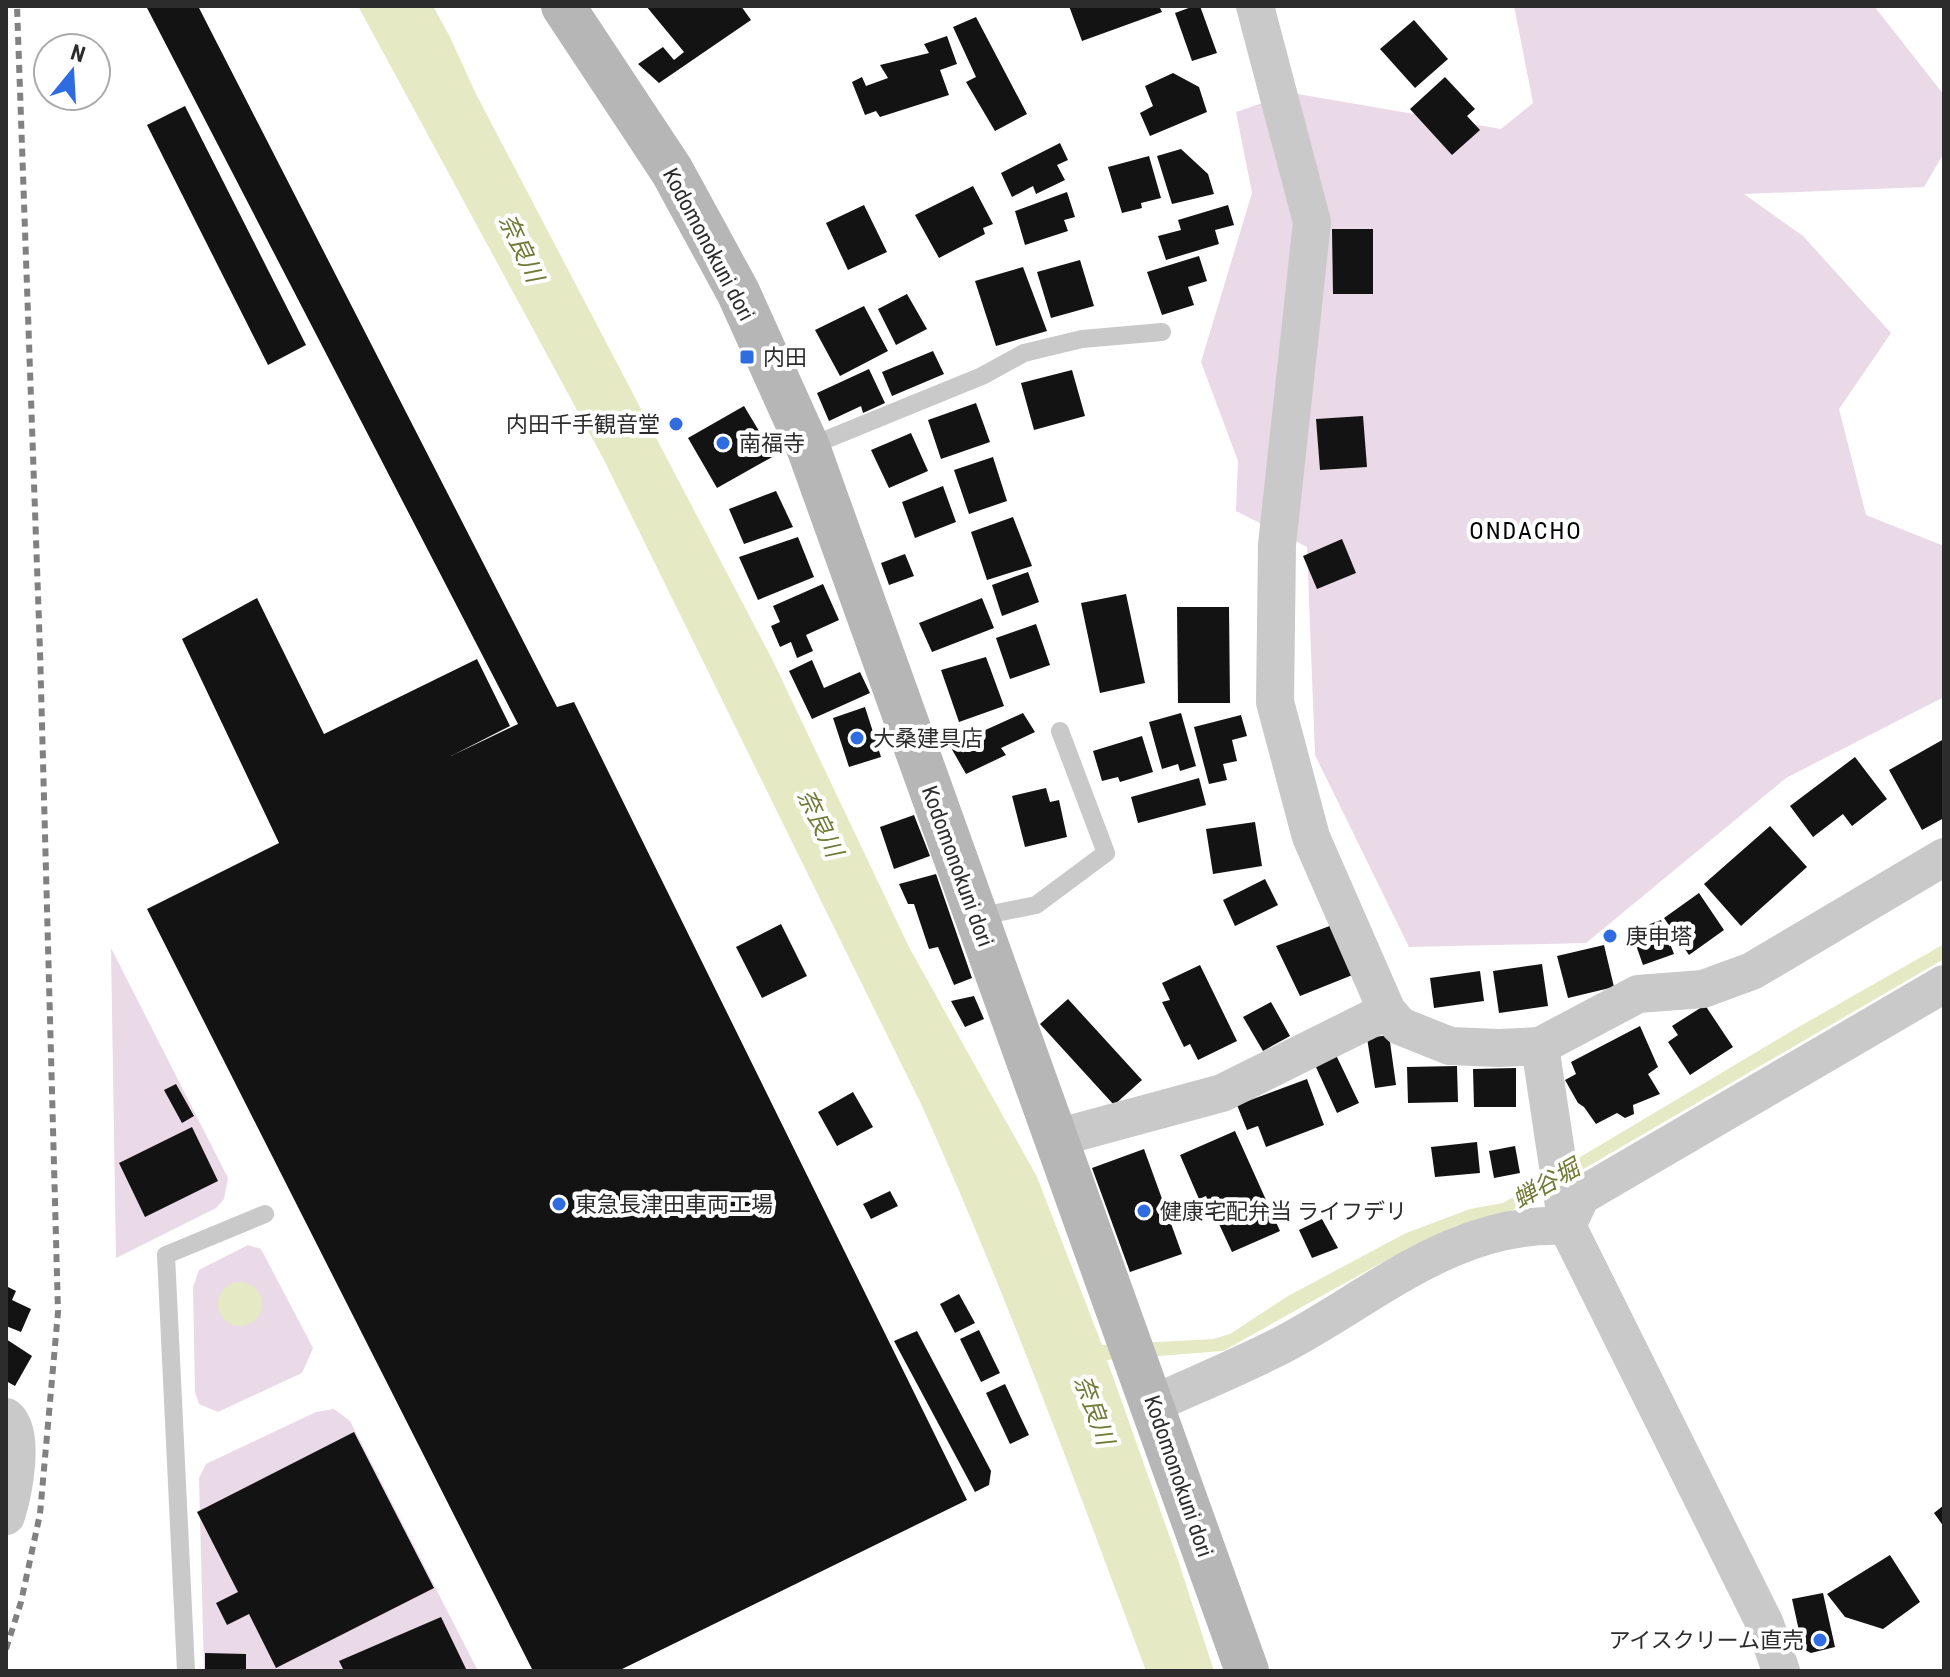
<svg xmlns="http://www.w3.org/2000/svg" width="1950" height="1677" viewBox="0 0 1950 1677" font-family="'Roboto Condensed','Noto Sans JP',sans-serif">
	<rect width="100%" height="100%" fill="#fff"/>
	<g fill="#ead9e7">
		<path d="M 1514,6 L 1874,6 L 1944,95 L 1944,153 L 1924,187 L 1744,194 L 1803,236 L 1891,333 L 1839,409 L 1866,515 L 1944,546 L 1944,697 L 1786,778 L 1586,943 L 1409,947 L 1315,755 L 1307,547 L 1236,511 L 1238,461 L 1201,362 L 1252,193 L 1236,112 L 1292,93 L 1501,129 L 1533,103 Z"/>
		<path d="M 111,948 L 228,1178 L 224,1199 L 216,1208 L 116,1258 Z"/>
		<path d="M 248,1245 L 261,1249 L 313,1348 L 302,1373 L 218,1412 L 199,1404 L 195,1392 L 193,1287 L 199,1270 Z"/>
		<path d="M 334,1409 L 350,1421 L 478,1671 L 204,1671 L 199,1478 L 206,1464 L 316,1412 Z"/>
	</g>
	<g fill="#e5eac5">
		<path d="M 358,6 L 433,6 L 450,37 L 476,94 L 773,661 L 909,947 L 1037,1177 L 1102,1345 L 1213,1339 L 1230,1334 L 1288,1296 L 1406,1233 L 1470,1209 L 1503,1203 L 1795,1029 L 1944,944 L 1944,959 L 1503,1216 L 1455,1226 L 1379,1264 L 1223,1351 L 1107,1360 L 1178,1560 L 1214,1671 L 1146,1671 C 1075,1481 1005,1291 922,1106 L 604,460 Z"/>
		<circle cx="240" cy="1304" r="22"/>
	</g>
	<g fill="#131313">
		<path d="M 146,6 L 198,6 L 557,707 L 574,702 L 967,1500 L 618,1671 L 533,1671 L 147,909 L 279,843 L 182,639 L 257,598 L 324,734 L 477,659 L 510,726 L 451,756 L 518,724 Z"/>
		<path d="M 646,6 L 741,6 L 751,20 L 659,83 L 638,64 L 663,47 L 674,60 L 684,52 Z"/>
		<path d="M 1069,6 L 1159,6 L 1162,12 L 1082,41 Z"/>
		<path d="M 1194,6 L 1200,6 L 1217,53 L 1192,61 L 1175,13 Z"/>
		<path d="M 976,17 L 1027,114 L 995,131 L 966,82 L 976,77 L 953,27 Z"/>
		<path d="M 1414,20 L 1448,59 L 1415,88 L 1380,49 Z"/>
		<path d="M 947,36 L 957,64 L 940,70 L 949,95 L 880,117 L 876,111 L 865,115 L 852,82 L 862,77 L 866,86 L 888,78 L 880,65 L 929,53 L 924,44 Z"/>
		<path d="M 1173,73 L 1199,87 L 1207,112 L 1150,136 L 1140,113 L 1153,106 L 1145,86 Z"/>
		<path d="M 1445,77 L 1475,109 L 1467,116 L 1480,130 L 1452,155 L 1410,109 Z"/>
		<path d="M 185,106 L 306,345 L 268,365 L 147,125 Z"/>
		<path d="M 1060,143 L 1068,160 L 1057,165 L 1065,180 L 1036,194 L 1033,186 L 1012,197 L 1001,173 Z"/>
		<path d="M 1181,149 L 1208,174 L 1214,194 L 1172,204 L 1157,156 Z"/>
		<path d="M 1149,156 L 1161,198 L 1141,203 L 1142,208 L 1122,213 L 1108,167 Z"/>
		<path d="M 973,186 L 993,224 L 983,228 L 985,234 L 939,258 L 915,215 Z"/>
		<path d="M 1067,192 L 1075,217 L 1064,220 L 1068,231 L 1025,245 L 1015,211 Z"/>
		<path d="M 864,205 L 887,252 L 848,270 L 826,223 Z"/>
		<path d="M 1228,205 L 1234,225 L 1215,230 L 1219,244 L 1166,260 L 1158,236 L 1181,230 L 1178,220 Z"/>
		<path d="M 1332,229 L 1373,229 L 1373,294 L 1333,294 Z"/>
		<path d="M 1199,256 L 1207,281 L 1188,287 L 1194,305 L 1162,315 L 1147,272 Z"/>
		<path d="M 1080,260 L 1094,306 L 1051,318 L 1037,272 Z"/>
		<path d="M 1023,267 L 1047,331 L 996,346 L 975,281 Z"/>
		<path d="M 907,294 L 927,329 L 896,345 L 878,309 Z"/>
		<path d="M 864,306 L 888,351 L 840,376 L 815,330 Z"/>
		<path d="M 933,351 L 944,374 L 892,396 L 882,372 Z"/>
		<path d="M 869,369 L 885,403 L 863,413 L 861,406 L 829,421 L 817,393 Z"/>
		<path d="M 1072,370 L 1085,416 L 1034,430 L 1021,383 Z"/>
		<path d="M 976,403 L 990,442 L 941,459 L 928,420 Z"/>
		<path d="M 744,406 L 774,456 L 717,488 L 688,438 Z"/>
		<path d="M 1363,416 L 1367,467 L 1320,470 L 1316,419 Z"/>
		<path d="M 911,433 L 928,471 L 889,488 L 871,450 Z"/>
		<path d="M 993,457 L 1007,501 L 969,514 L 954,470 Z"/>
		<path d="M 943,486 L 956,522 L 915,538 L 902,502 Z"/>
		<path d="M 776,491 L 793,527 L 744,544 L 729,509 Z"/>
		<path d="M 1013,517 L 1032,566 L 987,580 L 971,532 Z"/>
		<path d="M 798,537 L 814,577 L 758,600 L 739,557 Z"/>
		<path d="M 1342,539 L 1356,573 L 1317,589 L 1303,556 Z"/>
		<path d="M 905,554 L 914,576 L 889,585 L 881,563 Z"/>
		<path d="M 1028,572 L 1039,602 L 1002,616 L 992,585 Z"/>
		<path d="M 823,584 L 839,620 L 806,635 L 813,651 L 797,658 L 791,642 L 780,647 L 771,626 L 780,622 L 773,606 Z"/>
		<path d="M 1126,594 L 1145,683 L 1100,693 L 1081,603 Z"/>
		<path d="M 982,598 L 994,628 L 932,652 L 919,623 Z"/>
		<path d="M 1177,607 L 1229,607 L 1230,703 L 1178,703 Z"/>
		<path d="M 1036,624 L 1050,665 L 1010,679 L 996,638 Z"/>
		<path d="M 986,657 L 1004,706 L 959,722 L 941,670 Z"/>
		<path d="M 812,660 L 824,688 L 860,672 L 870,693 L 812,719 L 789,671 Z"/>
		<path d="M 865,707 L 881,757 L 849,767 L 833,718 Z"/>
		<path d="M 1023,713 L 1035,732 L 1001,748 L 1006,755 L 966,774 L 950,746 Z"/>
		<path d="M 1181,713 L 1196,766 L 1180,771 L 1178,764 L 1162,769 L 1149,722 Z"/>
		<path d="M 1241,715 L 1247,736 L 1232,740 L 1237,761 L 1223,764 L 1227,780 L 1209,784 L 1194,727 Z"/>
		<path d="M 1142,736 L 1153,772 L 1120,782 L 1118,777 L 1102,781 L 1093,751 Z"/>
		<path d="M 1944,739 L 1944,818 L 1922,830 L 1889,770 Z"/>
		<path d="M 1855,757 L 1887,799 L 1852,826 L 1843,814 L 1813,837 L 1790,806 Z"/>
		<path d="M 1199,778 L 1206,805 L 1138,823 L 1131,797 Z"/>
		<path d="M 1046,788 L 1050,802 L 1059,800 L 1067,837 L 1025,847 L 1012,796 Z"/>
		<path d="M 914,815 L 930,856 L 894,869 L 880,827 Z"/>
		<path d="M 1255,822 L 1262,866 L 1213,874 L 1206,829 Z"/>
		<path d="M 1770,826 L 1807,867 L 1741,926 L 1704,884 Z"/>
		<path d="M 936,874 L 972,978 L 954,985 L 938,947 L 929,949 L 914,904 L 908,904 L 899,884 Z"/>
		<path d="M 1265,879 L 1278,905 L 1235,926 L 1223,900 Z"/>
		<path d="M 1699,893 L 1724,930 L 1689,955 L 1664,918 Z"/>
		<path d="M 1661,920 L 1674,954 L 1643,965 L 1631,931 Z"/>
		<path d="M 781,924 L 807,976 L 762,998 L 736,947 Z"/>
		<path d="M 1335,924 L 1360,972 L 1300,996 L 1276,946 Z"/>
		<path d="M 1604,945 L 1614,987 L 1568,998 L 1557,956 Z"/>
		<path d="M 1542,964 L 1548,1006 L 1499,1013 L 1493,971 Z"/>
		<path d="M 1200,965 L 1237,1041 L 1198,1060 L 1190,1044 L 1184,1047 L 1162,1002 L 1170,1000 L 1162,983 Z"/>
		<path d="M 1480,971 L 1484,1001 L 1434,1008 L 1430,978 Z"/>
		<path d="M 974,996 L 984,1019 L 965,1027 L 951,1001 Z"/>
		<path d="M 1068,999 L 1142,1080 L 1114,1105 L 1040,1024 Z"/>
		<path d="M 1271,1002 L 1290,1036 L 1263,1051 L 1243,1017 Z"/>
		<path d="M 1705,1005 L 1733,1047 L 1690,1075 L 1668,1042 L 1678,1035 L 1672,1026 Z"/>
		<path d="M 1640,1026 L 1658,1067 L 1648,1074 L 1660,1094 L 1633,1105 L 1634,1114 L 1625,1118 L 1617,1113 L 1596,1124 L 1584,1107 L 1578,1103 L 1565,1080 L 1576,1074 L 1571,1062 Z"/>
		<path d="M 1389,1035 L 1396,1085 L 1375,1088 L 1367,1038 Z"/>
		<path d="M 1336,1055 L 1359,1103 L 1337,1113 L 1315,1065 Z"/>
		<path d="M 1457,1066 L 1458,1102 L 1408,1103 L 1407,1067 Z"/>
		<path d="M 1516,1068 L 1516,1107 L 1474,1107 L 1473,1069 Z"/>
		<path d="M 1307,1079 L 1324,1125 L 1266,1147 L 1258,1126 L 1247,1130 L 1237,1105 Z"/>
		<path d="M 176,1084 L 194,1116 L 182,1123 L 164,1090 Z"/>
		<path d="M 853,1092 L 873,1127 L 837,1146 L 818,1112 Z"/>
		<path d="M 192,1127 L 218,1181 L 145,1217 L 119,1163 Z"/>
		<path d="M 1235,1131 L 1280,1231 L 1232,1252 L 1206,1196 L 1199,1199 L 1180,1155 Z"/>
		<path d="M 1477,1142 L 1480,1173 L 1435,1177 L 1431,1147 Z"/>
		<path d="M 1515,1146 L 1520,1173 L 1494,1178 L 1489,1151 Z"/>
		<path d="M 1144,1149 L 1182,1254 L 1130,1272 L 1092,1168 Z"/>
		<path d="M 890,1191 L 898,1206 L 871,1219 L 863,1204 Z"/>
		<path d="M 1322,1219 L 1338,1248 L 1312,1258 L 1299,1230 Z"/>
		<path d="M 6,1286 L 16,1291 L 12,1300 L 31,1309 L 21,1332 L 6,1326 Z"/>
		<path d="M 959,1294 L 975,1323 L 955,1333 L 940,1304 Z"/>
		<path d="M 979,1330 L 1000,1373 L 981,1382 L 960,1339 Z"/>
		<path d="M 917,1331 L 991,1471 L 989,1485 L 975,1492 L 894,1341 Z"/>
		<path d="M 6,1339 L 32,1356 L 15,1386 L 6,1381 Z"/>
		<path d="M 1005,1384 L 1029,1435 L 1010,1444 L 986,1393 Z"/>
		<path d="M 354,1432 L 434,1588 L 276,1668 L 249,1614 L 227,1625 L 216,1603 L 238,1592 L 197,1512 Z"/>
		<path d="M 1944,1505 L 1944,1527 L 1934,1513 Z"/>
		<path d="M 1890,1555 L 1920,1602 L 1883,1629 L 1845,1617 L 1827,1594 Z"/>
		<path d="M 1823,1593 L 1835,1647 L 1811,1653 L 1803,1649 L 1792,1599 Z"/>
		<path d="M 441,1617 L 467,1671 L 344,1671 L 339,1661 Z"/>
		<path d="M 205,1653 L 246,1654 L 246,1671 L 205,1671 Z"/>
	</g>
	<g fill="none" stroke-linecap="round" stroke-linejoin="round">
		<g stroke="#c9c9c9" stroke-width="18">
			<path d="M 808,447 L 982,376 L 1024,353 L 1082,339 L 1162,332"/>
			<path d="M 977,917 L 1036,905 L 1106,853 L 1060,731"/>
			<path d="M 186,1671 L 166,1255 L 265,1214"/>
		</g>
		<g stroke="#c9c9c9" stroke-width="38">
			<path d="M 1255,6 L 1312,222 L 1277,545 L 1275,702 L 1311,837 L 1387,1011"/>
			<path d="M 1540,1046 L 1567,1226 L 1765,1624 L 1781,1671"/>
			<path d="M 1056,1138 L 1222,1093 L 1387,1011 L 1400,1026 L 1450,1046 L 1499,1048 L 1540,1046 L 1638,994 L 1703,989 L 1752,971 L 1944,857"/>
			<path d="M 1153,1404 C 1195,1385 1239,1367 1280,1346 C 1374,1297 1454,1220 1567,1226 L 1581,1196 L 1944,984"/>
			<path d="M 6,1417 C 26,1432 13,1494 6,1516"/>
		</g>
		<path stroke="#b6b6b6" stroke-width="44" d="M 563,6 L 672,171 L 738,292 L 808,447 L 1247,1671"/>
		<path stroke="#818181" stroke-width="6" stroke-dasharray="8 6" stroke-linecap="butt" d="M 6,1649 L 21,1602 L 40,1514 L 58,1312 L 40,651 L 17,6"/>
	</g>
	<g fill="#2f6ce2" stroke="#fff" stroke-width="3">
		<rect x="739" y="349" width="16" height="16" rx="4"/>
		<circle cx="676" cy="424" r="8"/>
		<circle cx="723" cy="443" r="8"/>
		<circle cx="857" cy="738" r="8"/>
		<circle cx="1610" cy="936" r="8"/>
		<circle cx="559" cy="1204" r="8"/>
		<circle cx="1144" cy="1211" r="8"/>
		<circle cx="1820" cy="1640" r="8"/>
	</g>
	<g text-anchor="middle" stroke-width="8" stroke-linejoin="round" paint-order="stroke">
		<g font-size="22" fill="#2c2c2c" stroke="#fff">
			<text transform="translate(709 244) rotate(62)" y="8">Kodomonokuni dori</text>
			<text transform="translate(958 866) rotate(70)" y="8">Kodomonokuni dori</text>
			<text transform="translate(1179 1476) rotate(71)" y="8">Kodomonokuni dori</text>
		</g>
		<g font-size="22" fill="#2c2c2c" stroke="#fff" text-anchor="start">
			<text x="763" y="365">内田</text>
			<text x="660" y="432" text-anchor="end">内田千手観音堂</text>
			<text x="739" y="451">南福寺</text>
			<text x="873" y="746">大桑建具店</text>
			<text x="1626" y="944">庚申塔</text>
			<text x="575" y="1212">東急長津田車両工場</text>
			<text x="1160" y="1219">健康宅配弁当 ライフデリ</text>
			<text x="1804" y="1648" text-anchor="end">アイスクリーム直売</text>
		</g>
		<g font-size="24" font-style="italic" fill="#717a36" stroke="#fff">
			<text transform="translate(521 248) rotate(65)" y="8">奈良川</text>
			<text transform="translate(820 823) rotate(64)" y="8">奈良川</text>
			<text transform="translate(1546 1184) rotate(-30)" y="8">蝉谷堀</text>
			<text transform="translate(1094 1410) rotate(70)" y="8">奈良川</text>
		</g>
		<g font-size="24" letter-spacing="2" fill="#000" stroke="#fff">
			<text x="1526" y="539">ONDACHO</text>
		</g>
	</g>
	<rect width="1950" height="1677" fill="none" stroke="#2c2c2c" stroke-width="16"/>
	<g transform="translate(72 72) rotate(18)"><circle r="38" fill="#ffffff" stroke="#ababab" stroke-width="2"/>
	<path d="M0-6L14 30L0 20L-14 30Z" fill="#2f6ce2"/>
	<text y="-12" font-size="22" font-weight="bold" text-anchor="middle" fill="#2c2c2c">N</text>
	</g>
</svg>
